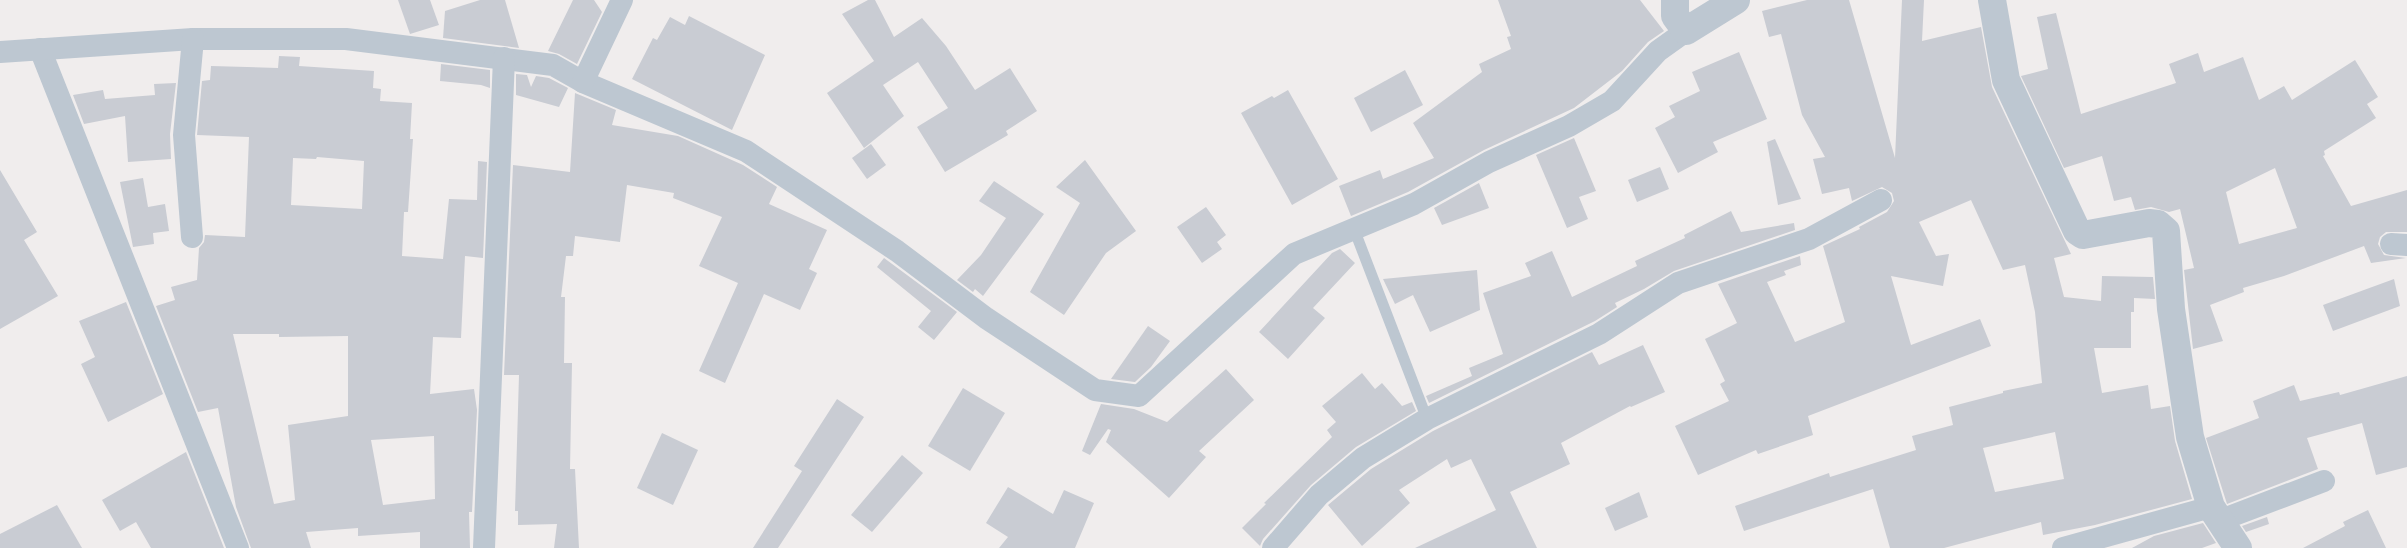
<svg xmlns="http://www.w3.org/2000/svg" width="2407" height="548" viewBox="0 0 2407 548" font-family="Lato,sans-serif">
	<rect width="100%" height="100%" fill="#f0eded"/>
	<g fill="#c9ccd3" fill-rule="evenodd">
		<path d="M 398,0 L 430,0 L 439,25 L 410,34 Z"/>
		<path d="M 480,0 L 505,0 L 519,48 L 443,38 L 445,11 Z"/>
		<path d="M 573,0 L 594,0 L 602,12 L 577,64 L 559,54 L 548,51 Z"/>
		<path d="M 868,0 L 875,0 L 894,37 L 922,18 L 946,46 L 975,90 L 1010,68 L 1037,111 L 1006,131 L 1008,135 L 945,172 L 917,127 L 948,108 L 918,62 L 883,85 L 904,116 L 864,148 L 827,93 L 874,61 L 842,14 Z"/>
		<path d="M 1498,0 L 1640,0 L 1664,31 L 1648,42 L 1622,71 L 1574,108 L 1484,150 L 1408,192 L 1351,216 L 1339,186 L 1380,170 L 1383,179 L 1434,158 L 1413,123 L 1482,72 L 1479,64 L 1511,49 L 1507,37 L 1511,36 Z"/>
		<path d="M 1807,0 L 1849,0 L 1895,158 L 1902,0 L 1924,0 L 1922,41 L 1981,27 L 1992,87 L 2071,254 L 2054,258 L 2064,297 L 2101,301 L 2102,276 L 2153,277 L 2155,299 L 2134,298 L 2134,312 L 2131,312 L 2131,348 L 2094,348 L 2102,393 L 2148,385 L 2151,409 L 2170,406 L 2175,441 L 2192,499 L 2095,525 L 2043,535 L 2041,522 L 1944,548 L 1890,548 L 1873,489 L 1744,531 L 1735,506 L 1829,473 L 1830,477 L 1916,450 L 1912,436 L 1953,425 L 1949,407 L 2003,393 L 2003,391 L 2042,383 L 2035,312 L 2025,265 L 2003,270 L 1971,200 L 1919,222 L 1936,256 L 1949,254 L 1943,286 L 1891,276 L 1911,345 L 1980,319 L 1991,346 L 1808,416 L 1813,435 L 1758,454 L 1756,450 L 1698,475 L 1675,426 L 1729,401 L 1720,384 L 1725,381 L 1705,339 L 1737,323 L 1718,284 L 1800,256 L 1801,265 L 1784,271 L 1786,275 L 1767,282 L 1795,342 L 1845,322 L 1823,246 L 1860,229 L 1859,227 L 1887,212 L 1894,201 L 1892,193 L 1882,187 L 1852,201 L 1849,188 L 1822,194 L 1813,159 L 1825,157 L 1802,115 L 1781,34 L 1769,37 L 1762,11 ZM 2055,432 L 2064,479 L 1995,492 L 1983,448 Z"/>
		<path d="M 2056,13 L 2081,114 L 2176,83 L 2169,64 L 2198,53 L 2204,72 L 2243,57 L 2259,100 L 2284,86 L 2292,100 L 2355,60 L 2378,97 L 2367,104 L 2376,118 L 2324,151 L 2325,155 L 2323,156 L 2351,206 L 2407,190 L 2407,232 L 2386,232 L 2380,237 L 2378,244 L 2384,255 L 2406,258 L 2371,263 L 2364,246 L 2284,276 L 2243,288 L 2244,292 L 2210,305 L 2223,341 L 2193,349 L 2184,270 L 2194,268 L 2180,209 L 2169,212 L 2151,207 L 2135,210 L 2131,197 L 2114,201 L 2102,156 L 2064,168 L 2021,76 L 2048,69 L 2037,17 ZM 2275,168 L 2297,228 L 2239,244 L 2226,192 Z"/>
		<path d="M 689,16 L 765,55 L 732,130 L 632,79 L 653,38 L 657,40 L 670,17 L 685,25 Z"/>
		<path d="M 1739,52 L 1767,119 L 1713,142 L 1718,152 L 1678,173 L 1655,128 L 1675,117 L 1669,106 L 1700,91 L 1692,72 Z"/>
		<path d="M 279,56 L 300,57 L 299,66 L 374,71 L 373,88 L 381,89 L 380,101 L 412,103 L 410,139 L 413,139 L 408,212 L 404,212 L 402,256 L 443,259 L 449,199 L 477,200 L 478,161 L 487,162 L 483,258 L 465,256 L 461,338 L 433,337 L 430,394 L 474,389 L 477,410 L 472,512 L 469,512 L 470,548 L 420,548 L 420,532 L 358,536 L 358,528 L 306,532 L 311,548 L 251,548 L 236,507 L 218,408 L 198,412 L 156,306 L 175,300 L 171,287 L 197,280 L 199,248 L 204,242 L 205,235 L 245,237 L 249,137 L 197,135 L 202,81 L 210,80 L 211,66 L 278,68 ZM 317,157 L 364,161 L 362,209 L 291,205 L 293,158 L 316,159 ZM 233,334 L 279,334 L 279,337 L 348,336 L 348,416 L 288,425 L 295,500 L 274,504 ZM 434,436 L 435,499 L 383,505 L 371,440 Z"/>
		<path d="M 441,64 L 490,70 L 490,88 L 481,85 L 440,81 Z"/>
		<path d="M 1405,70 L 1423,105 L 1371,132 L 1354,98 Z"/>
		<path d="M 516,74 L 527,75 L 531,87 L 536,76 L 549,78 L 568,88 L 559,107 L 516,95 Z"/>
		<path d="M 176,83 L 170,134 L 171,159 L 128,162 L 125,116 L 84,124 L 73,95 L 103,90 L 105,99 L 155,95 L 154,84 Z"/>
		<path d="M 1288,90 L 1338,179 L 1292,205 L 1241,113 L 1272,96 L 1274,98 Z"/>
		<path d="M 575,93 L 616,110 L 612,125 L 678,136 L 743,165 L 777,187 L 769,204 L 827,230 L 809,269 L 817,273 L 800,310 L 764,294 L 725,383 L 699,371 L 738,283 L 699,266 L 722,217 L 673,198 L 674,193 L 627,185 L 620,242 L 575,236 L 573,256 L 566,256 L 561,297 L 565,297 L 564,363 L 572,363 L 570,469 L 575,469 L 579,548 L 554,548 L 557,524 L 518,525 L 518,511 L 515,511 L 519,375 L 504,375 L 513,165 L 570,172 Z"/>
		<path d="M 1574,138 L 1596,191 L 1579,197 L 1588,219 L 1567,228 L 1536,155 Z"/>
		<path d="M 1775,139 L 1801,199 L 1778,205 L 1767,142 Z"/>
		<path d="M 871,144 L 886,165 L 867,179 L 852,158 Z"/>
		<path d="M 1085,160 L 1136,231 L 1106,253 L 1064,315 L 1030,292 L 1080,203 L 1056,187 Z"/>
		<path d="M 1660,167 L 1669,189 L 1637,202 L 1628,180 Z"/>
		<path d="M 0,170 L 37,232 L 24,240 L 58,296 L 0,329 Z"/>
		<path d="M 143,178 L 148,207 L 165,204 L 169,231 L 153,233 L 154,244 L 133,247 L 120,182 Z"/>
		<path d="M 994,181 L 1044,214 L 983,296 L 975,289 L 973,292 L 957,280 L 981,255 L 1006,218 L 979,201 Z"/>
		<path d="M 1479,183 L 1489,208 L 1442,225 L 1434,208 Z"/>
		<path d="M 1206,207 L 1226,235 L 1217,242 L 1222,249 L 1202,263 L 1177,227 Z"/>
		<path d="M 1731,211 L 1741,232 L 1794,223 L 1795,230 L 1674,271 L 1644,289 L 1615,303 L 1617,307 L 1595,321 L 1429,403 L 1426,396 L 1472,376 L 1469,368 L 1503,354 L 1483,293 L 1531,276 L 1525,263 L 1552,251 L 1572,297 L 1637,266 L 1635,261 L 1685,238 L 1684,235 Z"/>
		<path d="M 1340,249 L 1355,263 L 1313,308 L 1325,318 L 1288,359 L 1259,332 L 1332,253 Z"/>
		<path d="M 884,258 L 957,312 L 934,340 L 918,327 L 931,311 L 877,267 Z"/>
		<path d="M 1477,270 L 1480,310 L 1430,332 L 1413,295 L 1395,304 L 1383,279 Z"/>
		<path d="M 2394,279 L 2400,306 L 2333,331 L 2323,305 Z"/>
		<path d="M 126,302 L 163,394 L 108,422 L 81,364 L 95,357 L 79,321 Z"/>
		<path d="M 1148,326 L 1170,341 L 1151,367 L 1135,382 L 1111,379 Z"/>
		<path d="M 1643,345 L 1665,392 L 1631,407 L 1630,406 L 1561,443 L 1570,464 L 1510,492 L 1537,548 L 1415,548 L 1496,510 L 1471,459 L 1451,468 L 1447,459 L 1399,490 L 1410,503 L 1362,546 L 1328,505 L 1371,469 L 1433,431 L 1592,352 L 1599,365 Z"/>
		<path d="M 1226,369 L 1254,400 L 1199,451 L 1206,457 L 1169,498 L 1106,442 L 1111,430 L 1108,429 L 1090,455 L 1082,451 L 1101,404 L 1134,409 L 1167,422 Z"/>
		<path d="M 1362,373 L 1375,389 L 1382,383 L 1402,406 L 1412,402 L 1416,411 L 1356,447 L 1311,485 L 1263,539 L 1260,546 L 1242,528 L 1266,504 L 1264,503 L 1332,437 L 1327,430 L 1336,422 L 1322,406 Z"/>
		<path d="M 2407,376 L 2407,467 L 2376,475 L 2362,423 L 2307,438 L 2318,469 L 2227,504 L 2206,438 L 2259,418 L 2253,401 L 2294,385 L 2300,401 L 2339,392 L 2340,395 Z"/>
		<path d="M 963,388 L 1005,413 L 970,471 L 928,446 Z"/>
		<path d="M 837,399 L 864,417 L 778,548 L 753,548 L 802,471 L 794,466 Z"/>
		<path d="M 662,433 L 698,450 L 673,505 L 637,488 Z"/>
		<path d="M 186,452 L 224,548 L 151,548 L 136,522 L 120,531 L 102,500 Z"/>
		<path d="M 902,455 L 923,473 L 872,532 L 851,515 Z"/>
		<path d="M 1008,487 L 1053,514 L 1064,490 L 1094,503 L 1075,548 L 999,548 L 1008,537 L 986,523 Z"/>
		<path d="M 1639,492 L 1648,517 L 1615,531 L 1605,508 Z"/>
		<path d="M 57,505 L 82,548 L 0,548 L 0,534 Z"/>
		<path d="M 2368,510 L 2386,548 L 2303,548 L 2345,526 L 2343,522 Z"/>
		<path d="M 2267,517 L 2269,524 L 2246,532 L 2242,526 Z"/>
		<path d="M 2203,523 L 2216,543 L 2202,548 L 2132,548 L 2154,536 Z"/>
	</g>
	<g fill="none" stroke-linecap="round" stroke-linejoin="round">
		<path stroke="#bdc7d1" stroke-width="11" d="M 1354,229 L 1427,419"/>
		<g stroke="#bdc7d1" stroke-width="22">
			<path d="M 40,49 L 238,548"/>
			<path d="M 0,52 L 193,39 L 346,39 L 553,65 L 583,82 L 746,151 L 897,251 L 986,318 L 1095,390 L 1139,396 L 1294,254 L 1414,204 L 1489,162 L 1569,126 L 1612,101 L 1658,51 L 1686,31"/>
			<path d="M 583,82 L 622,0"/>
			<path d="M 192,237 L 184,135 L 193,39"/>
			<path d="M 2391,244 L 2407,245"/>
			<path d="M 2221,520 L 2324,481"/>
			<path d="M 484,548 L 504,58"/>
			<path d="M 1273,548 L 1319,495 L 1363,458 L 1427,419 L 1599,334 L 1678,283 L 1809,239 L 1881,200"/>
			<path d="M 2063,548 L 2211,507"/>
		</g>
		<g stroke="#bdc7d1" stroke-width="28">
			<path d="M 1675,0 L 1675,16 L 1686,31 L 1736,0"/>
			<path d="M 1992,0 L 2006,80 L 2077,231 L 2083,235 L 2149,223 L 2158,224 L 2166,231 L 2171,309 L 2190,437 L 2211,507 L 2238,548"/>
		</g>
	</g>
</svg>
